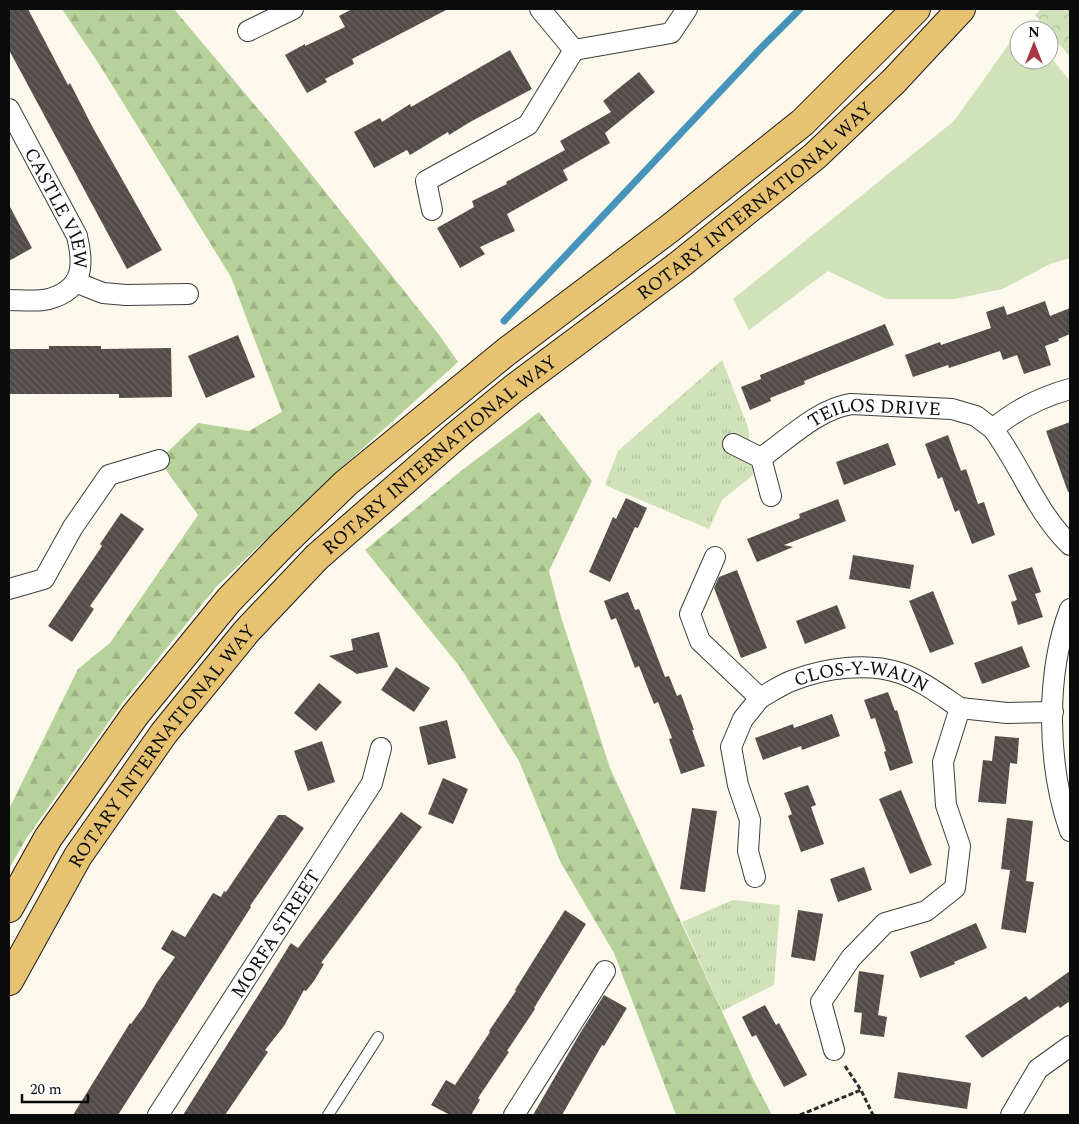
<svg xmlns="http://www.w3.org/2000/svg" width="1079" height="1124" viewBox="0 0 1079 1124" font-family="Spectral,serif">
	<defs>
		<pattern id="grass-tufts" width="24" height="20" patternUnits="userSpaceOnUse" patternTransform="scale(1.25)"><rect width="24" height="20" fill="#d1e2ba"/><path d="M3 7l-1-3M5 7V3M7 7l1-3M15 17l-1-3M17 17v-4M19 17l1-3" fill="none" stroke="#b2c19f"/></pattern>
		<pattern id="forest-firs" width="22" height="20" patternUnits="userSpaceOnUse" patternTransform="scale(1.25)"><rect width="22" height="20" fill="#b7d19b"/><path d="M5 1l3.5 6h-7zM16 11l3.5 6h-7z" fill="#9cb284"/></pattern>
		<pattern id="park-crowns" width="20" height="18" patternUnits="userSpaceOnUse" patternTransform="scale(1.25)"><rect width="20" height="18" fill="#d1e2ba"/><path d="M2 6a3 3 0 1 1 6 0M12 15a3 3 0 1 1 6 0" fill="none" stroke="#b2c19f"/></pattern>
		<pattern id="building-back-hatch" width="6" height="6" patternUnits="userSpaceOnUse" patternTransform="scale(1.25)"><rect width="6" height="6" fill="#524c49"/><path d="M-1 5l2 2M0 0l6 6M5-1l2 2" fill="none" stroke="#66615f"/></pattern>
	</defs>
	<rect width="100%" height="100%" fill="#fcf8eb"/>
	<g fill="url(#grass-tufts)">
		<path d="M 722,360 L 748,427 L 753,475 L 722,500 L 709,529 L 605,485 L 618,451 Z"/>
		<path d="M 733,900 L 780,905 L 774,985 L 722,1011 L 682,922 Z"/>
	</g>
	<g fill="url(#forest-firs)">
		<path d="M 62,9 L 174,9 L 280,135 L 440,336 L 458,362 L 342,467 L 217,586 L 123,702 L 26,839 L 9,869 L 9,809 L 78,669 L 110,643 L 198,515 L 159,460 L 198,423 L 249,431 L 282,412 L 231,277 L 99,64 Z"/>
		<path d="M 539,412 L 592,481 L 549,571 L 561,617 L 610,768 L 753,1079 L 772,1115 L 676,1115 L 614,953 L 561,863 L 519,761 L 460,667 L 365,550 L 461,471 Z"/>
	</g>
	<path fill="url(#park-crowns)" d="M 1041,9 L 1070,9 L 1070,57 L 1035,15 Z"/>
	<path fill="#d1e2ba" d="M 1019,30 L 1019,60 L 1049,60 L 1049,55 L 1070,81 L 1070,258 L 1050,264 L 1002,289 L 955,299 L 886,299 L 828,271 L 749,330 L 733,299 L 954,121 Z"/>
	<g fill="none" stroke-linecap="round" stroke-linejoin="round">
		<path stroke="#4794bb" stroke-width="7" d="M 504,321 L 761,48 L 800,9"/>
	</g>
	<g fill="url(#building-back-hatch)">
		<path d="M 9,9 L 28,9 L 68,85 L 70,83 L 92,126 L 162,250 L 127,269 L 9,50 Z"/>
		<path d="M 352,9 L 448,9 L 352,59 L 354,64 L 325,79 L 327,82 L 307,93 L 285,55 L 305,44 L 305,46 L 345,27 L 339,16 Z"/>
		<path d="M 510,50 L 532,89 L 470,122 L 449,135 L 448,132 L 410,155 L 407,150 L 374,168 L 354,132 L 380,118 L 382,122 L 410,104 L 411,107 Z"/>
		<path d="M 639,72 L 655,92 L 605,133 L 610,143 L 563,170 L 568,180 L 507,214 L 515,231 L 480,247 L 485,254 L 460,268 L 437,228 L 474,207 L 472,201 L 507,184 L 506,182 L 565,150 L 560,141 L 611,112 L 603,101 Z"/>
		<path d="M 9,205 L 32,248 L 9,261 Z"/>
		<path d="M 1045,301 L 1050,316 L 1070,308 L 1070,334 L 1058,339 L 1059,341 L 1045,346 L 1051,365 L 1024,374 L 1017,355 L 1003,360 L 1000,351 L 949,368 L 948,365 L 913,377 L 905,355 L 940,342 L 941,345 L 991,328 L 986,312 L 1004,306 L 1007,315 Z"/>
		<path d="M 885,324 L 894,345 L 804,381 L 805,384 L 770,398 L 771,401 L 750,410 L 741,387 L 761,379 L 760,375 Z"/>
		<path d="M 238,335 L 255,377 L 206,398 L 188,356 Z"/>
		<path d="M 49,346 L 101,346 L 101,349 L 171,348 L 172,397 L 119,398 L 119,394 L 9,394 L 9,349 L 49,349 Z"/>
		<path d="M 1070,422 L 1070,492 L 1068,492 L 1046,431 Z"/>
		<path d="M 948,435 L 961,471 L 966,469 L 978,504 L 984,502 L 995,535 L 972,544 L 959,510 L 955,512 L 942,477 L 938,479 L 925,444 Z"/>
		<path d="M 888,443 L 896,465 L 844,485 L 836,462 Z"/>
		<path d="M 626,498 L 647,508 L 638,528 L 635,527 L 610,582 L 589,572 L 613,517 L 616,519 Z"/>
		<path d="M 838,499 L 846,521 L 784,545 L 793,547 L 757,562 L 747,539 L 800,518 L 799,514 Z"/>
		<path d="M 121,513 L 144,529 L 90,606 L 94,609 L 72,642 L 48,626 L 102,546 L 100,544 Z"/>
		<path d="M 853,555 L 914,565 L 910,589 L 849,579 Z"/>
		<path d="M 1032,567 L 1041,592 L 1035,594 L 1043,617 L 1018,625 L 1011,602 L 1017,600 L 1008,575 Z"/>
		<path d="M 737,570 L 767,648 L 741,658 L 714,588 L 719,577 Z"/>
		<path d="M 933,591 L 954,644 L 930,653 L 909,601 Z"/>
		<path d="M 628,592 L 635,610 L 639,609 L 665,677 L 669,676 L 677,696 L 681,694 L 694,730 L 692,730 L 705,766 L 681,774 L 669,739 L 672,738 L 658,702 L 654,704 L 639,666 L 635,668 L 616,618 L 611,620 L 604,601 Z"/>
		<path d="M 837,605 L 846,628 L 805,644 L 796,621 Z"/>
		<path d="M 379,632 L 388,667 L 357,674 L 329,656 L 353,650 L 351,639 Z"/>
		<path d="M 1022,646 L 1030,667 L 982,684 L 974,663 Z"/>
		<path d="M 396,667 L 430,688 L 414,712 L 381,690 Z"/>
		<path d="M 319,683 L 342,702 L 316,731 L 294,713 Z"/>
		<path d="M 888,692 L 895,711 L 897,710 L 913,763 L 890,771 L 884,752 L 886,751 L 875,718 L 871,719 L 864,700 Z"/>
		<path d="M 832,714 L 840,736 L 802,750 L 801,746 L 763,760 L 755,738 L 793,724 L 794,728 Z"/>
		<path d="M 447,720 L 456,758 L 428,765 L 419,727 Z"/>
		<path d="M 995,736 L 1019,738 L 1017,764 L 1010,763 L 1006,804 L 978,802 L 983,760 L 992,761 Z"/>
		<path d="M 322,741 L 335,782 L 308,791 L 294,751 Z"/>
		<path d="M 443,778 L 468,789 L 453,824 L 428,814 Z"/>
		<path d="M 808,785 L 816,805 L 811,807 L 824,844 L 801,852 L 788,816 L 792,814 L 784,793 Z"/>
		<path d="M 901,790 L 932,865 L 910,874 L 879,799 Z"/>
		<path d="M 692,808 L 717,811 L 705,892 L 680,889 Z"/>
		<path d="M 401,812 L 422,827 L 321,963 L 324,964 L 314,981 L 306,991 L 304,990 L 284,1026 L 265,1050 L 268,1052 L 225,1115 L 183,1115 L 291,943 L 298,948 Z"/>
		<path d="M 278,815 L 285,815 L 304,828 L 250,906 L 251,907 L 118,1115 L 73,1115 L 130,1023 L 131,1024 L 144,1006 L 156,984 L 175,957 L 161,949 L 172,930 L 185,937 L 213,893 L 221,897 L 224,891 L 226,892 Z"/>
		<path d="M 1007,818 L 1033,821 L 1026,881 L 1034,882 L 1026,933 L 1001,929 L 1010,870 L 1001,869 Z"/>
		<path d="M 864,867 L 872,890 L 838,902 L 830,879 Z"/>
		<path d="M 565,910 L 586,924 L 534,1008 L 535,1009 L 507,1051 L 509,1052 L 478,1098 L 480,1100 L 471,1115 L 450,1115 L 431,1105 L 446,1080 L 455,1085 L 490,1032 L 489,1031 L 516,991 L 515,990 Z"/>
		<path d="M 798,910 L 823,914 L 815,961 L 791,957 Z"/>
		<path d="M 976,923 L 987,948 L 954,962 L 955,964 L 920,978 L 910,952 Z"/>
		<path d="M 859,971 L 884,975 L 878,1015 L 887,1017 L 884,1037 L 860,1034 L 862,1013 L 854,1012 Z"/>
		<path d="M 1070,971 L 1070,1001 L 1060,1008 L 1058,1006 L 982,1058 L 965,1036 L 1026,996 L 1029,1000 Z"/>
		<path d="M 604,995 L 627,1008 L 604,1046 L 602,1045 L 562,1115 L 533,1115 L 579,1035 Z"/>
		<path d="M 765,1005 L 776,1025 L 779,1023 L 807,1075 L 784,1087 L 756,1035 L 752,1037 L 742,1017 Z"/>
		<path d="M 898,1072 L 971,1083 L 967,1109 L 894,1098 Z"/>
	</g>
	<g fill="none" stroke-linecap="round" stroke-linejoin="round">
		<g stroke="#3e3e3e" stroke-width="12">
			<path id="service" d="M 328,1115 L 378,1037"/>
		</g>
		<g stroke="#3e3e3e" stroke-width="22">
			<g id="minor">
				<path d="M 540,9 L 574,50 L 671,33 L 687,9"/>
				<path d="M 248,31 L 293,9"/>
				<path id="s1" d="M 9,109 L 77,236 C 84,265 84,289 49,299 C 37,302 21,300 9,300"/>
				<path d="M 432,210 L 426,181 L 528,125 L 574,50"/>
				<path d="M 75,282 L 103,293 L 126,295 L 188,294"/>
				<path d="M 1070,389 C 1041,397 1016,409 993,429 C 1022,468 1034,509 1070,545"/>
				<path d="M 733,444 L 761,458 L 771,496"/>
				<path id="s2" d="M 761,458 C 788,439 818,409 851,404 L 952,409 L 976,416 L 993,429"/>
				<path id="s3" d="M 715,557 L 690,614 L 700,641 L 760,698 C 771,692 782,684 794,680 C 825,668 868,662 900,673 C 921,680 942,696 960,708"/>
				<path d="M 9,589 L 44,579 L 73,527 L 109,475 L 159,460"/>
				<path d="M 1070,609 C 1045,675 1047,765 1070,831"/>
				<path d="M 755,877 L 748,851 L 750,820 L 738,785 L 731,747 L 743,719 L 760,698"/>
				<path d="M 834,1050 L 821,1002 L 851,958 L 885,923 L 926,911 L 955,888 L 960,846 L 946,805 L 943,762 L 960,708 L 1007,713 L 1053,712"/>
				<path id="s4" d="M 158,1115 L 372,783 L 381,748"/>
				<path d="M 514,1115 L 605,971"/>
				<path d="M 1011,1115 L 1038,1069 L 1070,1046"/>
			</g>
		</g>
		<g stroke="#1c1c1c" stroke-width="30">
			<g id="primary">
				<path d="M 9,908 L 48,838 L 135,715 L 229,600 L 282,545 L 346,483 L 506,352 L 669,229 L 803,122 L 916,9"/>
				<path id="s5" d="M 9,981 L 78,856 L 164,733 L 246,632 L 317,557 L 458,434 L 513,389 L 679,265 L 815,156 L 894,81 L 961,9"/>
			</g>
		</g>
		<g stroke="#2d2d2d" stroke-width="3" stroke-dasharray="5 2.5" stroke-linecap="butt">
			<path d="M 845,1066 L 861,1090 L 873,1115"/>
			<path d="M 800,1115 L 861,1090"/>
		</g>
		<use href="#service" stroke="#fff" stroke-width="10"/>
		<use href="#minor" stroke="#fff" stroke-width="20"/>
		<use href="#primary" stroke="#e7c371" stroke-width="28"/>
	</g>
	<g text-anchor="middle" stroke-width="5" stroke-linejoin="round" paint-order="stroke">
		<g font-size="19" fill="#0b0b0b" stroke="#fff">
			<text dy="7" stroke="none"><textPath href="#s5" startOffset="1091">ROTARY INTERNATIONAL WAY</textPath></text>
			<text dy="7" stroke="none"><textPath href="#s1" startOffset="111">CASTLE VIEW</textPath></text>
			<text dy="7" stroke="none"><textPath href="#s2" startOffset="128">TEILOS DRIVE</textPath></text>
			<text dy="7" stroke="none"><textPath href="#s5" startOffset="686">ROTARY INTERNATIONAL WAY</textPath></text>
			<text dy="7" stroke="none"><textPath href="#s3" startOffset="282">CLOS-Y-WAUN</textPath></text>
			<text dy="7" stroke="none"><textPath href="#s5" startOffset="281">ROTARY INTERNATIONAL WAY</textPath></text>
			<text dy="7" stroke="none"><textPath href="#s4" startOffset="216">MORFA STREET</textPath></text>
		</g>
	</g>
	<rect width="1079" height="1124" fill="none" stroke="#0b0b0b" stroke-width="20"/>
	<g transform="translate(1034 45)"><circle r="24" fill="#ffffff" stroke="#9d9d9d"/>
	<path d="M0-4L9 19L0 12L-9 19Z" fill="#a83542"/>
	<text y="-8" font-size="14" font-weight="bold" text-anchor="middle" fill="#0b0b0b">N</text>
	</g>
	<path d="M22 1094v8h66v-8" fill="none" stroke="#0b0b0b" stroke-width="2.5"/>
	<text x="30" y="1094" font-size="15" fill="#0b0b0b" stroke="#ffffff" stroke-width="4" paint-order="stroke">20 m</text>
</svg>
